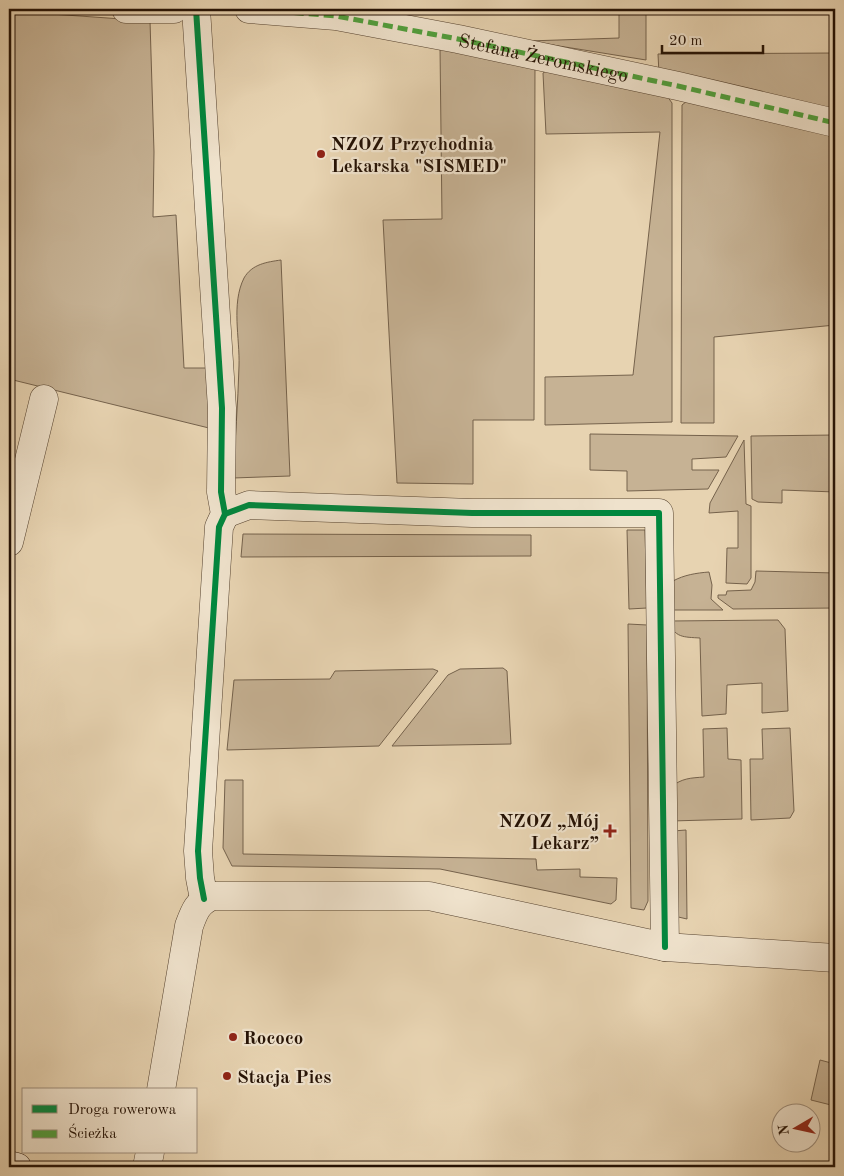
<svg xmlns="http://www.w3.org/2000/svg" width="844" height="1176" viewBox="0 0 844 1176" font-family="'Old Standard TT',serif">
	<rect width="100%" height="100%" fill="#e7d3b1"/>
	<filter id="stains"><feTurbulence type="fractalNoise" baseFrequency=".004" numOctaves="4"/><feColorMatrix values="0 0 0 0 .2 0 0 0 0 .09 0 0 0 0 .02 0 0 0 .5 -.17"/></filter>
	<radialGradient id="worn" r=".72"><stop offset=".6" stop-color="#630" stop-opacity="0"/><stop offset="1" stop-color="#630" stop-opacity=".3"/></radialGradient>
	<g fill="#c6b294" stroke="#75624c">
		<path d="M 619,9 L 646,9 L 646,60 L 528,41 L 619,38 Z"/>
		<path d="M 9,11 L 150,21 L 154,152 L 153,217 L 176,215 L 184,368 L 207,368 L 213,429 L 9,379 L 9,115 L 14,105 L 9,90 Z"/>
		<path d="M 440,47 L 535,61 L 534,420 L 473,420 L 473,484 L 397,483 L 383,220 L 442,219 Z"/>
		<path d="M 835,53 L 835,113 L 659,74 L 658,54 Z"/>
		<path d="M 555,65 L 662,89 L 672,103 L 672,422 L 545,425 L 545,377 L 633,375 L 660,132 L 546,134 L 543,73 Z"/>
		<path d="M 691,98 L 835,132 L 835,325 L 714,337 L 714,423 L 681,423 L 682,105 Z"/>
		<path d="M 281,260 L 290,476 L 233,478 C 235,440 238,403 239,366 C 240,338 231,304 244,278 C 252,264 267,262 281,260 Z"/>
		<path d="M 590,434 L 738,436 L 726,457 L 692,459 L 692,470 L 719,470 L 708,489 L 627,491 L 627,471 L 590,470 Z"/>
		<path d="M 835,435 L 835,492 L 782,490 L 782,503 L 758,502 L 752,499 L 751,436 Z"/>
		<path d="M 744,440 L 746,504 L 751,506 L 751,578 L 747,584 L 726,583 L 727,548 L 738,548 L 738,511 L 709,513 L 710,503 Z"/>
		<path d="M 627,530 L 645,530 L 647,608 L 629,609 Z"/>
		<path d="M 243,534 L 531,535 L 531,556 L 241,557 Z"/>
		<path d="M 756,571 L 835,573 L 835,608 L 733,609 L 718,598 L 718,595 L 726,595 L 727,591 L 751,590 L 755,582 Z"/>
		<path d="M 709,572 L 712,585 L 711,599 L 723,610 L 669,610 L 673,581 C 684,575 696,573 709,572 Z"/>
		<path d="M 778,620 L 785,629 L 788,711 L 762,713 L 762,683 L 727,685 L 726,714 L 702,716 L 700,638 C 684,637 674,638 669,621 Z"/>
		<path d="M 628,624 L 647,625 L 648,901 L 644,910 L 631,908 Z"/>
		<path d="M 503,668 L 507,671 L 511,744 L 392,746 L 448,675 L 460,669 Z"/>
		<path d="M 433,669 L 438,671 L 379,746 L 227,750 L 234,680 L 330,679 L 335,671 Z"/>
		<path d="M 727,728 L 728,759 L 741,760 L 742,819 L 671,821 L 671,787 C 682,778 691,778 704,777 L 703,729 Z"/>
		<path d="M 790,728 L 794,811 L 790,818 L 751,820 L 750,759 L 763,759 L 762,729 Z"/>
		<path d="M 225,780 L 243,780 L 243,854 L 536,859 L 537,870 L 580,869 L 580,877 L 617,878 L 616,900 L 611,904 L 440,869 L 232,866 L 223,848 Z"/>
		<path d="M 686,830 L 687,919 L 674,916 L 673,831 Z"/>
		<path d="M 820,1060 L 835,1064 L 835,1106 L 811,1100 Z"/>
	</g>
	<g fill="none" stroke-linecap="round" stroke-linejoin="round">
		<g stroke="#55422f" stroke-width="29">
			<g id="street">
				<path d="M 126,9 L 174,9"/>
				<path d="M 196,9 L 222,408 L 221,492 L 225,514 L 219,527 L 198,851 L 200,878 L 204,899"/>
				<path id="s1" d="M 249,9 L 336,16 L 458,39 L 678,86 L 835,123"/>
				<path d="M 225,514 L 249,505 L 472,513 L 659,513 L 665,947"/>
				<path d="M 9,542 L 44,399"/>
				<path d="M 161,1090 L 189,926 C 194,912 198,901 213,896 L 429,896 L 665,947 L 835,958"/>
				<path d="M 147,1167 L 150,1152"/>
			</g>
		</g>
		<g stroke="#241104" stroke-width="29">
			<path id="secondary" d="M 9,1165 L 17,1167"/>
		</g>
		<use href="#street" stroke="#efe2cc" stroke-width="28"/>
		<use href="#secondary" stroke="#efe2cc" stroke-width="28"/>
		<g stroke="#50a03d" stroke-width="5" stroke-dasharray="10 5" stroke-linecap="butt">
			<path d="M 126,9 L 174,9"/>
			<path d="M 249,9 L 336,16 L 458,39 L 678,86 L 835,123"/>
		</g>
		<g stroke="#efe2cc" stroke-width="9">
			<g id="cycleway">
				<path d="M 196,9 L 222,408 L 221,492 L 225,514 L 219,527 L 198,851 L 200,878 L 204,899"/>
				<path d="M 225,514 L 249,505 L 472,513 L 659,513 L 665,947"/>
			</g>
		</g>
		<use href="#cycleway" stroke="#00873e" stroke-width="6"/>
	</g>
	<g fill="#8f2418" stroke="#efe2cc" stroke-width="2">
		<circle cx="321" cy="154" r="5"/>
		<path d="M607.5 823.5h5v5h5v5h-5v5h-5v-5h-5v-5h5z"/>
		<circle cx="233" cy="1037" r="5"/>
		<circle cx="227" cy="1076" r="5"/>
	</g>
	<g text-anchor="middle" stroke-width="4.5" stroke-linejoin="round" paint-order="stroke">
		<g font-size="19" fill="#241104" stroke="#efe2cc">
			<text dy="7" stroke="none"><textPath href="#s1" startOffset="299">Stefana Żeromskiego</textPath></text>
		</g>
		<g font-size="19" font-weight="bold" fill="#241104" stroke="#efe2cc" text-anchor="start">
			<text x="331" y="150">NZOZ Przychodnia<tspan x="331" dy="22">Lekarska "SISMED"</tspan></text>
			<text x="599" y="827" text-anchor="end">NZOZ „Mój<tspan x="599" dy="22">Lekarz”</tspan></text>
			<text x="243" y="1044">Rococo</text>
			<text x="237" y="1083">Stacja Pies</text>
		</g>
	</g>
	<rect width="844" height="1176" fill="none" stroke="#e7d3b1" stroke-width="30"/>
	<rect x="10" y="10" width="824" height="1156" fill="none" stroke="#241104" stroke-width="2.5"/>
	<rect x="15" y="15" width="814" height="1146" fill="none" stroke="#241104"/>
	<rect x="22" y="1088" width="175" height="65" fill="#efe2cc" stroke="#9e8e7c"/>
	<rect x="32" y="1105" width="25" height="8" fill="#00873e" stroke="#9e8e7c"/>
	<text x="68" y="1114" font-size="15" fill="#241104">Droga rowerowa</text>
	<rect x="32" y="1130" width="25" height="8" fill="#50a03d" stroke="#9e8e7c"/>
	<text x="68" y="1138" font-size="15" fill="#241104">Ścieżka</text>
	<g transform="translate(796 1128) rotate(261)"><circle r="24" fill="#efe2cc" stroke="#9e8e7c"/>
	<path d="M0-4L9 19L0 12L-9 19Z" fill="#8f2418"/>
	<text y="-8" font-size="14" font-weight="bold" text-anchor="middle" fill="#241104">N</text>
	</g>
	<path d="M662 45v8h101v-8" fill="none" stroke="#241104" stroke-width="2.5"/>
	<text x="669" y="45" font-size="15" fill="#241104" stroke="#efe2cc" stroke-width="4" paint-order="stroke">20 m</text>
	<rect width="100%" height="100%" filter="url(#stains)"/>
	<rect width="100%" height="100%" fill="url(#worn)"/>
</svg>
